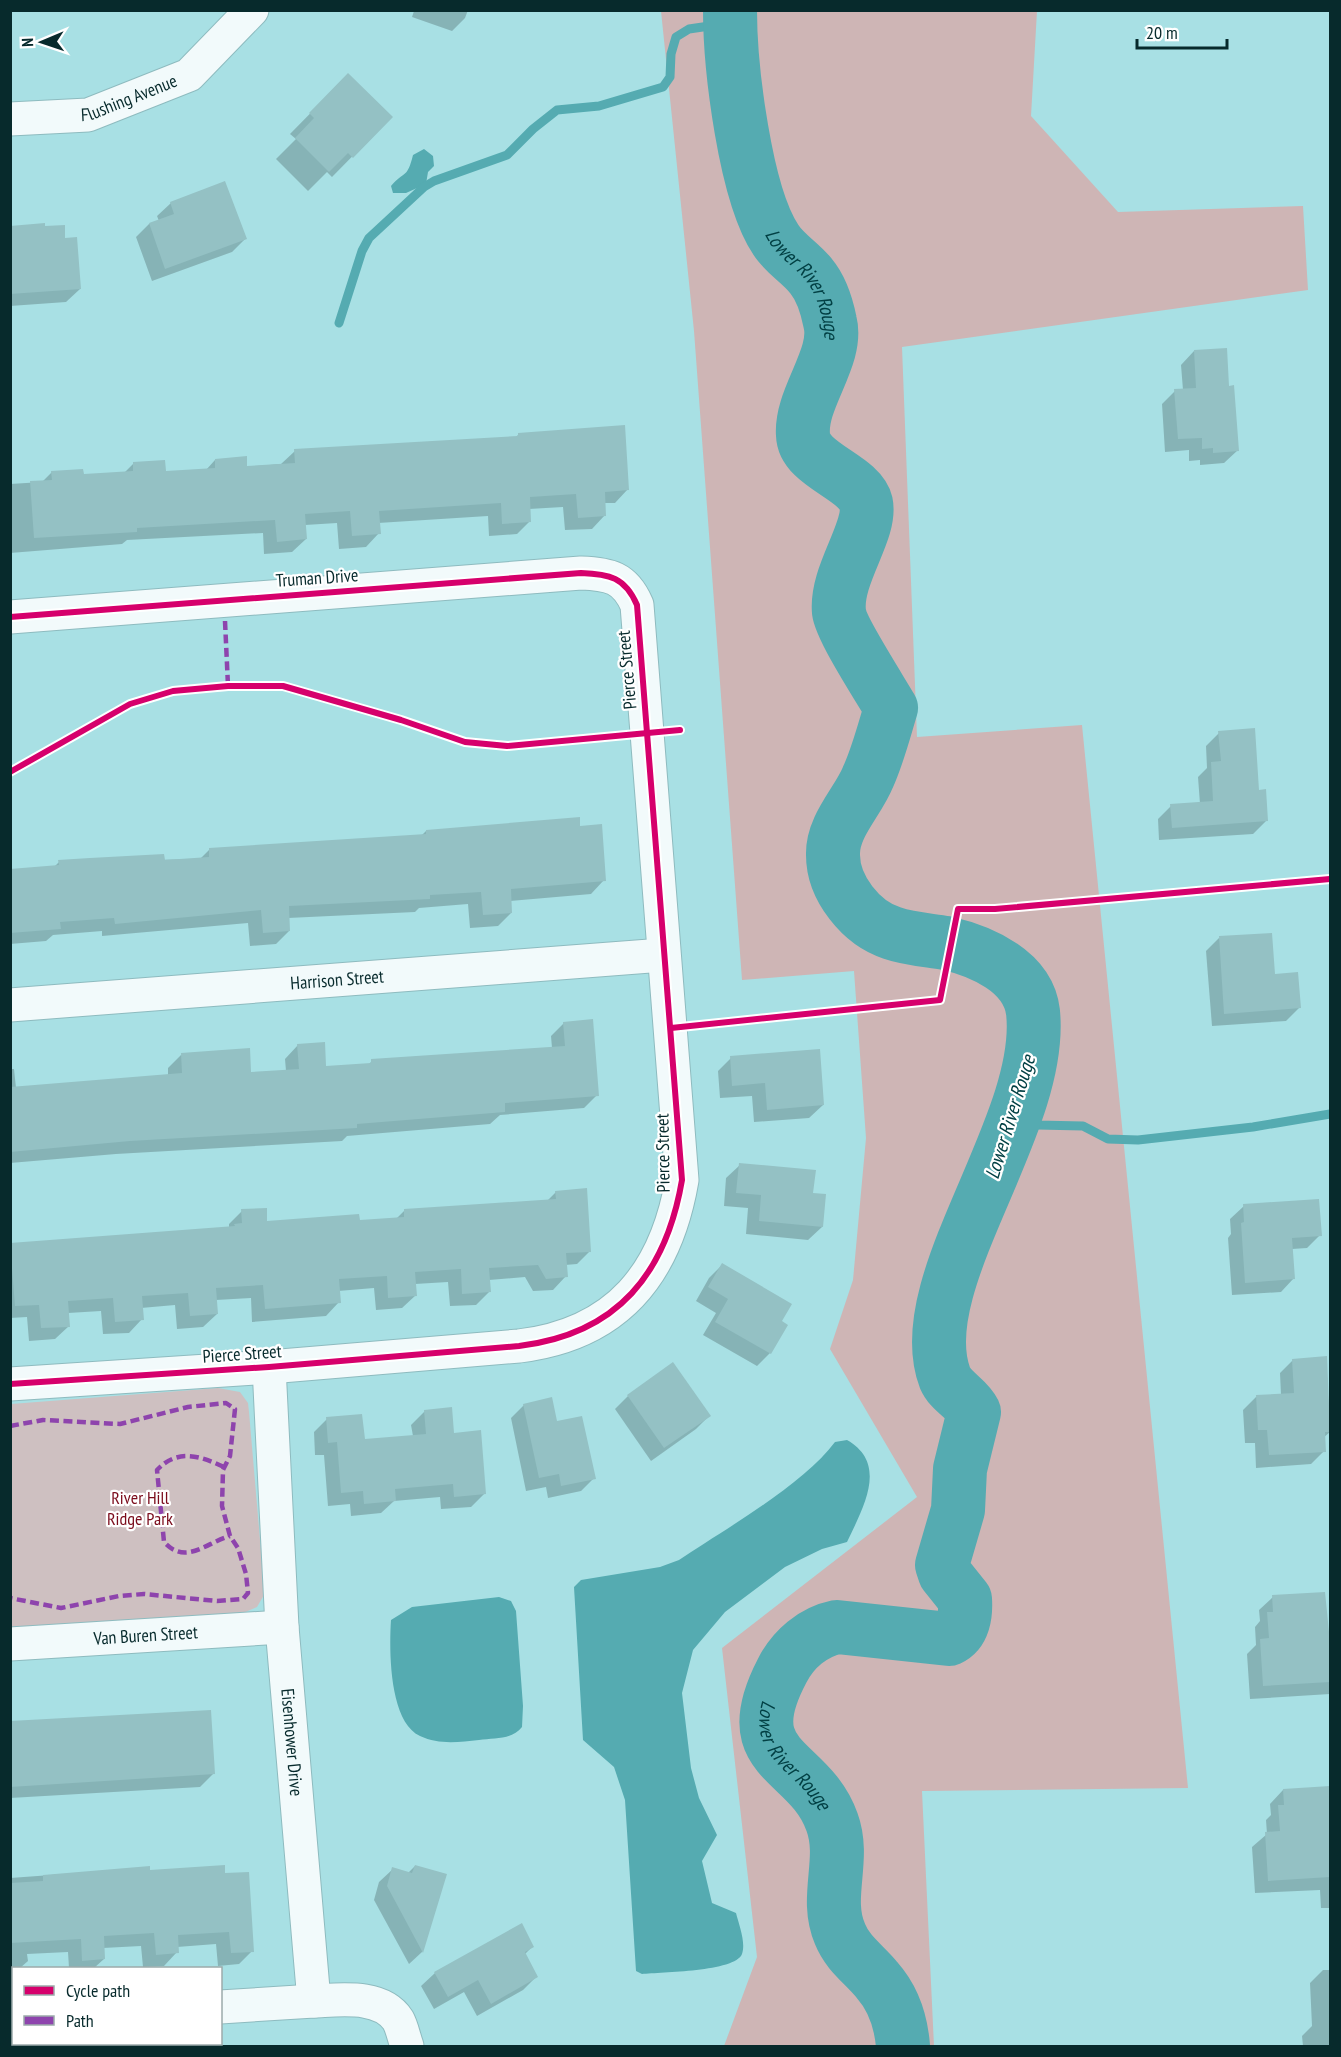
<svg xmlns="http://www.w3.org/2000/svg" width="1341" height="2057" viewBox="0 0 1341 2057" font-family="'PT Sans Narrow',sans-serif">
	<rect width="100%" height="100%" fill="#a8e0e4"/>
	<path fill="#cec0c1" d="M 218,1388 L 240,1392 L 248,1403 L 249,1412 L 264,1586 L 264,1595 L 257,1607 L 236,1616 L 11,1630 L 11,1404 Z"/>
	<path fill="#ceb5b5" d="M 661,11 L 1037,11 L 1031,116 L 1118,212 L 1303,206 L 1308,290 L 902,347 L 917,737 L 1082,725 L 1188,1788 L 922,1791 L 934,2046 L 724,2046 L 757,1957 L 722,1648 L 917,1497 L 830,1349 L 853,1280 L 866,1138 L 854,971 L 742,980 L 694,331 Z"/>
	<g fill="#55abb1">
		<path d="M 424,149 L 433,156 L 434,166 L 428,172 L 426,184 L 406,193 L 393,193 L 391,186 C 405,170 407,179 413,155 Z"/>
		<path d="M 847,1440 C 889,1464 863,1508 847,1542 L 822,1549 L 785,1567 L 725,1612 L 693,1650 L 682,1693 L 691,1768 L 699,1798 L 717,1835 L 702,1861 L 712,1903 L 736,1913 C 739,1925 746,1942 742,1954 C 735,1972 661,1972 642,1974 L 636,1971 L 625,1800 L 614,1767 L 583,1740 L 574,1587 L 581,1580 L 660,1567 L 679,1560 C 725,1529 803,1485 835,1442 Z"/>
		<path d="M 499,1597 L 511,1601 L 516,1611 L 523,1706 L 522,1727 C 512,1740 494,1738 479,1740 C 459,1742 439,1745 420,1736 C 389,1722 389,1650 391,1620 L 412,1607 Z"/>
	</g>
	<g fill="#0003">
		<path d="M 411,10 L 468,10 L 465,18 L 452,31 L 412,17 L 414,11 Z"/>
		<path d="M 348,75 L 391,117 L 332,177 L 327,172 L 308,191 L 276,159 L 296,139 L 290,134 Z"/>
		<path d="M 171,203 L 245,239 L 232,252 L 152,281 L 136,237 L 149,224 L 159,221 L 157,216 Z"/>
		<path d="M 10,228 L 64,239 L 80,289 L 66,302 L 10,306 Z"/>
		<path d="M 1194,351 L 1228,387 L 1238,450 L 1224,463 L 1200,465 L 1200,460 L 1189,461 L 1189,450 L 1165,452 L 1162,404 L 1175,391 L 1183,390 L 1181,365 Z"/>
		<path d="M 519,434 L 628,489 L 615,503 L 604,503 L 605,515 L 592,529 L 565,530 L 563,507 L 529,509 L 530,521 L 517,534 L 489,536 L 488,516 L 378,523 L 379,533 L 366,547 L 339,549 L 337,523 L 305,525 L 306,539 L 292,552 L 264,554 L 263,533 L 127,540 L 122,544 L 10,553 L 10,484 L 42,482 L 52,472 L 82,476 L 124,473 L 134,463 L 165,473 L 206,470 L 215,460 L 246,467 L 281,464 L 295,451 L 515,438 Z"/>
		<path d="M 1219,733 L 1258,791 L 1266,821 L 1253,834 L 1159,840 L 1158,819 L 1171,806 L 1200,804 L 1198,777 L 1207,768 L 1206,746 Z"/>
		<path d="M 579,827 L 604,880 L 591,894 L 510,901 L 511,913 L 498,926 L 470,928 L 468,904 L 419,908 L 415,912 L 288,918 L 289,931 L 276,944 L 250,946 L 248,923 L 102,936 L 102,931 L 53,935 L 46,941 L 10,944 L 10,871 L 54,867 L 59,862 L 200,859 L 209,850 L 422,835 L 426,831 Z"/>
		<path d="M 1219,938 L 1274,976 L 1299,1008 L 1286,1021 L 1212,1026 L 1206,951 Z"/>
		<path d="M 564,1023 L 597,1095 L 584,1108 L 500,1115 L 490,1124 L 347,1136 L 342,1141 L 116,1154 L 10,1163 L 10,1069 L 14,1069 L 16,1088 L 168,1076 L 168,1068 L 181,1055 L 250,1073 L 286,1071 L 285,1059 L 298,1045 L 325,1067 L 368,1065 L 372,1061 L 552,1048 L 551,1036 Z"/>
		<path d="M 731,1058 L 823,1105 L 809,1118 L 754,1122 L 752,1096 L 720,1098 L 718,1071 Z"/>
		<path d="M 740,1165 L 812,1194 L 822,1227 L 808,1240 L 746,1234 L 748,1208 L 724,1206 L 726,1178 Z"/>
		<path d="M 556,1192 L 590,1251 L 577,1264 L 565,1265 L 566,1276 L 553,1290 L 533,1291 L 525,1277 L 489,1280 L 490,1291 L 476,1305 L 450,1306 L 448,1282 L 415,1284 L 416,1295 L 402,1308 L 376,1310 L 374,1288 L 338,1291 L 339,1302 L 326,1316 L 252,1322 L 251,1298 L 216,1300 L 217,1314 L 203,1327 L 177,1329 L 175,1305 L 141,1308 L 142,1319 L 129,1333 L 103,1334 L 101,1311 L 68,1313 L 69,1326 L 55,1339 L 29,1341 L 27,1317 L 10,1318 L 10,1246 L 229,1228 L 229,1224 L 242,1211 L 266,1222 L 359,1222 L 396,1219 L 405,1210 L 547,1201 Z"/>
		<path d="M 1244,1206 L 1320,1235 L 1307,1248 L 1292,1249 L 1294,1278 L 1281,1292 L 1232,1295 L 1228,1238 L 1231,1234 L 1230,1219 Z"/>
		<path d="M 722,1265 L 780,1322 L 770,1353 L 757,1366 L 703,1335 L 716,1313 L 696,1301 L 709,1278 Z"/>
		<path d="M 1326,1358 L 1330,1432 L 1323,1438 L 1324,1451 L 1311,1464 L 1256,1468 L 1255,1443 L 1245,1443 L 1243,1410 L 1256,1397 L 1281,1395 L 1280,1373 L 1293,1360 Z"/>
		<path d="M 628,1396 L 709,1416 L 696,1429 L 651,1461 L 615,1409 Z"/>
		<path d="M 524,1405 L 556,1423 L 594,1478 L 581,1491 L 548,1498 L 546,1487 L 526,1491 L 511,1418 Z"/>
		<path d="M 425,1411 L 453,1434 L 485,1493 L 471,1507 L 441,1509 L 440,1497 L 394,1501 L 381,1513 L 351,1516 L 350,1504 L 328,1506 L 324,1455 L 315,1455 L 314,1432 L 327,1419 L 364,1441 L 413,1436 L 411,1425 Z"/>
		<path d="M 1273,1597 L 1327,1644 L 1330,1644 L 1330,1694 L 1250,1699 L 1247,1654 L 1256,1645 L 1255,1627 L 1260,1621 L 1259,1610 Z"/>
		<path d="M 10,1723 L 213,1774 L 200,1787 L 10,1798 Z"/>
		<path d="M 1330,1788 L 1330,1908 L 1321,1908 L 1320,1890 L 1255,1893 L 1252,1847 L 1267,1834 L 1266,1820 L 1271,1815 L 1270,1804 L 1283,1790 Z"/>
		<path d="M 415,1866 L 445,1875 L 422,1952 L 409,1964 L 374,1900 L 379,1882 L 393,1869 L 408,1873 Z"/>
		<path d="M 148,1868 L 149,1871 L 224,1875 L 252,1951 L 239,1964 L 218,1966 L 216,1944 L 177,1947 L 177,1952 L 164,1966 L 143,1967 L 141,1946 L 103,1948 L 104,1959 L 94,1968 L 69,1968 L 68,1952 L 27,1954 L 28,1961 L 20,1968 L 14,1968 L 14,1975 L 10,1975 L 10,1878 Z"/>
		<path d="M 533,1946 L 524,1955 L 537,1976 L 523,1990 L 477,2016 L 464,1992 L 434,2009 L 421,1986 L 435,1973 Z"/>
		<path d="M 1323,1970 L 1330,1970 L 1330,2046 L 1303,2046 L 1302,2036 L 1312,2026 L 1310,1983 Z"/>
	</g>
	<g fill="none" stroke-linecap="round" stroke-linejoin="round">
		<g stroke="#55abb1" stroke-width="9">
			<path d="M 339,323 L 362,251 L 369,238 L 424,187 L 434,181 L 507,155 L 533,129 L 557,110 L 599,106 L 663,87 L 670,77 L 671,54 L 676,37 L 689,29 L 730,23"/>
			<path d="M 1014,1121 L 1037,1125 L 1083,1126 L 1108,1139 L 1138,1140 L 1253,1127 L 1330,1114"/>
		</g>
		<path stroke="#55abb1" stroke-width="54" id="s1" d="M 730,10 C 730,67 745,194 776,240 C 785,254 801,263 811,276 C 821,288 827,307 830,322 C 839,357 800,398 803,435 C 804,465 860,477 866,503 C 872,531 835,575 839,612 C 841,629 880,689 891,708 C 884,731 878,755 868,777 C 858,802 832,826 833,855 C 833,888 861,923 892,933 C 909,939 928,940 946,943 C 981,951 1028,971 1033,1012 C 1045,1125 909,1283 945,1378 C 951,1392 967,1398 974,1412 L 960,1469 L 958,1510 L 942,1565 L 945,1574 L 965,1599 C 966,1614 964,1632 949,1639 L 837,1627 C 813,1632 793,1649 782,1671 C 734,1763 809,1757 832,1822 C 846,1860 824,1897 840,1934 C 848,1954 864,1964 877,1980 C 893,1998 901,2022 903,2046"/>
	</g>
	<g fill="#94c1c4">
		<path d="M 348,73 L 393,117 L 353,158 L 348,153 L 329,172 L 295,138 L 314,118 L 309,113 Z"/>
		<path d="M 225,181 L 247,239 L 165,269 L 149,223 L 174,214 L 170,202 Z"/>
		<path d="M 45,223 L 45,226 L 65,225 L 65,238 L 77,237 L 81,289 L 10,294 L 10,226 Z"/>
		<path d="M 1227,348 L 1229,386 L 1234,385 L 1239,451 L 1213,453 L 1213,448 L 1202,449 L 1202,438 L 1178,439 L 1174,389 L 1196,388 L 1194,350 Z"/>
		<path d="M 625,425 L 629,490 L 605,492 L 606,516 L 578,518 L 576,494 L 530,497 L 531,522 L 502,524 L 501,503 L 379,511 L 381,534 L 352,536 L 350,511 L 305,514 L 307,539 L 277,542 L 275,520 L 137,528 L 137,532 L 34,538 L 30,481 L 52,480 L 51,471 L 83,469 L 84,474 L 133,471 L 133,462 L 165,460 L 166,471 L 215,468 L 215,459 L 247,456 L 247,466 L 295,463 L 294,449 L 518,436 L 518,433 Z"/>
		<path d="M 1255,728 L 1259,790 L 1266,789 L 1268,821 L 1172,828 L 1170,804 L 1213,801 L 1211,762 L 1221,761 L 1218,731 Z"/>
		<path d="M 580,817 L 580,826 L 602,824 L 606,881 L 511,889 L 512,913 L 483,915 L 481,892 L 430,895 L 430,899 L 289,906 L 290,931 L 263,933 L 261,910 L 115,924 L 114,918 L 60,922 L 61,929 L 10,933 L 10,869 L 59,865 L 58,860 L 90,858 L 164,854 L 165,860 L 209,857 L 209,848 L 426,834 L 426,830 Z"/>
		<path d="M 1272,933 L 1275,974 L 1298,972 L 1301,1008 L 1224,1014 L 1219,936 Z"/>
		<path d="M 593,1019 L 599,1096 L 505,1103 L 505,1112 L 357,1124 L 357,1128 L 130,1141 L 10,1152 L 10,1087 L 182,1073 L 181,1053 L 222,1050 L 250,1048 L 251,1072 L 299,1069 L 297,1044 L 325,1042 L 326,1066 L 371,1063 L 371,1059 L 565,1046 L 563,1022 Z"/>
		<path d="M 820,1049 L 824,1105 L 767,1110 L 765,1083 L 732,1086 L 730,1056 Z"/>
		<path d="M 739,1163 L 816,1170 L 813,1193 L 826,1194 L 823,1227 L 759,1221 L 761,1195 L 736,1193 Z"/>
		<path d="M 587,1188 L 591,1252 L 566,1253 L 568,1277 L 546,1279 L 538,1265 L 489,1268 L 491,1292 L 462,1294 L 461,1269 L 415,1272 L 417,1296 L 388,1298 L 387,1276 L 339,1279 L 341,1303 L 265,1309 L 263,1285 L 216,1288 L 218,1314 L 190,1316 L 188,1293 L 142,1296 L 144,1320 L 115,1322 L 113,1298 L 68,1301 L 70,1327 L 41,1328 L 39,1305 L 15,1306 L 10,1243 L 235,1226 L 234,1224 L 242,1223 L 241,1209 L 267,1208 L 267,1221 L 359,1214 L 360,1220 L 404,1217 L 404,1209 L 556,1199 L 555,1191 Z"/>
		<path d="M 1319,1199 L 1322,1236 L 1292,1238 L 1295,1279 L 1245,1283 L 1241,1223 L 1244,1222 L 1243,1204 Z"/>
		<path d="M 722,1263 L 792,1304 L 782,1321 L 788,1325 L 771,1354 L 715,1322 L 728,1299 L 708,1287 Z"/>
		<path d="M 1327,1356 L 1330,1432 L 1325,1432 L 1326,1452 L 1269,1455 L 1267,1430 L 1258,1430 L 1256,1395 L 1294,1393 L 1292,1359 Z"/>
		<path d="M 673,1362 L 711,1416 L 664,1448 L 627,1395 Z"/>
		<path d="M 552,1397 L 557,1421 L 582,1416 L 596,1479 L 561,1486 L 559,1474 L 539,1478 L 523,1404 Z"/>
		<path d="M 452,1407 L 454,1433 L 481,1430 L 486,1494 L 454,1497 L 453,1484 L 395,1489 L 396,1501 L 364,1504 L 363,1491 L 341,1493 L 337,1442 L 328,1443 L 326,1417 L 362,1414 L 365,1439 L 426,1434 L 424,1410 Z"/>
		<path d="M 1325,1592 L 1330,1642 L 1330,1682 L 1263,1686 L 1260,1639 L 1269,1638 L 1267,1612 L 1273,1612 L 1272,1595 Z"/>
		<path d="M 211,1710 L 215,1774 L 10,1787 L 10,1721 Z"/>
		<path d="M 1330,1786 L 1330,1877 L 1268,1881 L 1265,1832 L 1280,1831 L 1278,1805 L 1284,1805 L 1283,1789 Z"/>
		<path d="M 225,1865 L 225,1873 L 249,1872 L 254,1952 L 231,1953 L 229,1932 L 178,1935 L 179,1953 L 156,1955 L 154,1933 L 104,1936 L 105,1959 L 82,1961 L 81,1939 L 10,1943 L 10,1883 L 43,1881 L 43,1875 L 150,1866 L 150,1870 Z"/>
		<path d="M 415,1865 L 447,1874 L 423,1953 L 387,1886 L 392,1867 L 412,1873 Z"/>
		<path d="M 522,1923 L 534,1947 L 525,1952 L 538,1977 L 491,2004 L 478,1980 L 448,1997 L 434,1972 Z"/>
	</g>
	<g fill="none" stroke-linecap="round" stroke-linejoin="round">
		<g stroke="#8ebbbf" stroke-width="35">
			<g id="minor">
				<path id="s2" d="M 10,119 L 88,115 L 189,75 L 252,10"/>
				<path d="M 10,617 L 581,573 C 609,574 625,577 637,605 L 682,1180 C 666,1273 618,1334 519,1346 L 269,1367 L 10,1384"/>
				<path id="s3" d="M 10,1005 L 663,955"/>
				<path id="s4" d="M 269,1367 L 282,1627 L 314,2001 C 340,2000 381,1994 398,2020 C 402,2027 404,2038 407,2046"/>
				<path id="s5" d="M 10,1644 L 282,1627"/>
				<path d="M 220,2007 L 314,2001"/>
				<path d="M 10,2020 L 14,2020"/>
			</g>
		</g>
		<use href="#minor" stroke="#f2fafb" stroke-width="33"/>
		<g stroke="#8e44ad" stroke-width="4.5" stroke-dasharray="9 4.5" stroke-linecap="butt">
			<path d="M 225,621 L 228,686"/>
			<path d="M 10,1426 L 43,1420 L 120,1424 L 188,1407 L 226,1403 L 235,1409 L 230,1456 L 223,1470 L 222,1506 L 230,1536 L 238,1548 L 246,1574 L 248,1593 L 243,1599 L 217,1601 L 144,1594 L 119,1596 L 61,1608 L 10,1598"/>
			<path d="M 224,1467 C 200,1456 178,1448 157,1470 L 164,1542 C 186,1566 207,1542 230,1536"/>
		</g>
		<g stroke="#fff" stroke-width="10">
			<g id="cycleway">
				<path d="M 10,617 L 581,573 C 609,574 625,577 637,605 L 682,1180 C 666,1273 618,1334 519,1346 L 269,1367 L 10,1384"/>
				<path d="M 10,772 L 130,704 L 173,691 L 228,686 L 283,686 L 401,720 L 465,742 L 507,746 L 680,730"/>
				<path d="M 671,1028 L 940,1000 L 958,909 L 995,909 L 1330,879"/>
			</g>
		</g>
		<use href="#cycleway" stroke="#d6006c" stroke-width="6"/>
	</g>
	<g text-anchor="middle" stroke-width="4.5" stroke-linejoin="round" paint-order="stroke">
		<g font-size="18" fill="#072a2c" stroke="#fff">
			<text dy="6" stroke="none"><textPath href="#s2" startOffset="122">Flushing Avenue</textPath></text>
			<text transform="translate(317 578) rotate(-4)" y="6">Truman Drive</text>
			<text transform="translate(627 670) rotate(-95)" y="6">Pierce Street</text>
			<text dy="6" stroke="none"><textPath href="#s3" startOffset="328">Harrison Street</textPath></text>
			<text transform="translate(663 1153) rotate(-91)" y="6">Pierce Street</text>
			<text transform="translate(242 1354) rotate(-4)" y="6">Pierce Street</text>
			<text dy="6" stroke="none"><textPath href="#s5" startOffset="136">Van Buren Street</textPath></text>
			<text dy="6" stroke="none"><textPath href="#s4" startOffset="376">Eisenhower Drive</textPath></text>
		</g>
		<g font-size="18" fill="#7b0c1c" stroke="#fff">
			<text x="140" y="1504">River Hill<tspan x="140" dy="21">Ridge Park</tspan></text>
		</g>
		<g font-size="20" font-style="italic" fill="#024044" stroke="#fff">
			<text dy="7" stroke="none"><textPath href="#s1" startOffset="290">Lower River Rouge</textPath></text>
			<text transform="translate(1010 1117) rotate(-73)" y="7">Lower River Rouge</text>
			<text dy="7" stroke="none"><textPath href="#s1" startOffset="2164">Lower River Rouge</textPath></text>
		</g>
	</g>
	<rect width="1341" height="2057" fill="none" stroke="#072a2c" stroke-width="24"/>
	<rect x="12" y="1967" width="210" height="78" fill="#ffffff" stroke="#9caaab" stroke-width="1.5"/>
	<rect x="24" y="1986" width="30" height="9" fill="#d6006c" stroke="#9caaab" stroke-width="1.5"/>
	<text x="66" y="1997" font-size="18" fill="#072a2c">Cycle path</text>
	<rect x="24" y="2016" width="30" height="9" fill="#8e44ad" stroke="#9caaab" stroke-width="1.5"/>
	<text x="66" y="2027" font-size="18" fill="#072a2c">Path</text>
	<g transform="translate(42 42) rotate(268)" stroke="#ffffff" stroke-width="4.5" paint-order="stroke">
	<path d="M0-4.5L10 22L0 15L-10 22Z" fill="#072a2c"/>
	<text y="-9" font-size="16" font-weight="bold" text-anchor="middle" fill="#072a2c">N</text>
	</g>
	<path d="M1137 39v9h90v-9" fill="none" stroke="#072a2c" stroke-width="3"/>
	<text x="1146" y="39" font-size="18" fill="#072a2c" stroke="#ffffff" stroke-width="4.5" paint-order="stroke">20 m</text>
</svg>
